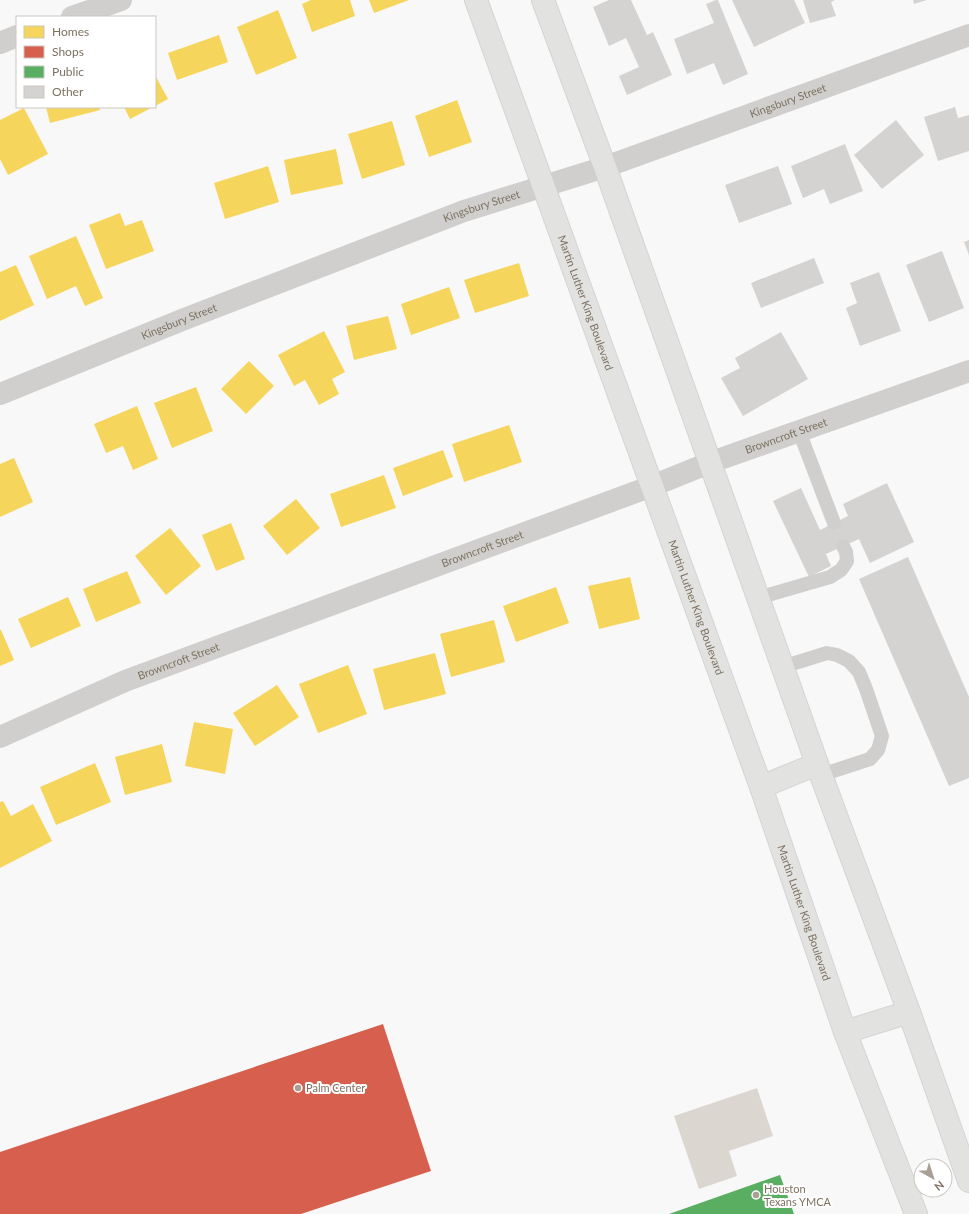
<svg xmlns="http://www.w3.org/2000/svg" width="969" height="1214" viewBox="0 0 969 1214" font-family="Lato,sans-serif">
	<rect width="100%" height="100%" fill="#f8f8f9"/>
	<path fill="#dcd6d1" d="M 757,1088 L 773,1136 L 729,1151 L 737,1176 L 699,1189 L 674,1116 Z"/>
	<g fill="#f6d55c">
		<path d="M 311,0 L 350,0 L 355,16 L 312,32 L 302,4 Z"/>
		<path d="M 369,0 L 409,0 L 374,13 Z"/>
		<path d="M 278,10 L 297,58 L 256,75 L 237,27 Z"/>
		<path d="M 219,35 L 228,62 L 177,80 L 168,53 Z"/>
		<path d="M 155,75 L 168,99 L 155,106 Z"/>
		<path d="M 457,100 L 472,142 L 429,157 L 415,116 Z"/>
		<path d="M 46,107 L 99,107 L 100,110 L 50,123 Z"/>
		<path d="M 124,107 L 153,107 L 130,119 Z"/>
		<path d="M 24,108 L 48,154 L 8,175 L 0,159 L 0,120 Z"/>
		<path d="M 392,121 L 405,165 L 362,179 L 348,134 Z"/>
		<path d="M 336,149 L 343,184 L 291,195 L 284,160 Z"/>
		<path d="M 268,166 L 279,202 L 225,219 L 214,183 Z"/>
		<path d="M 120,213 L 125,226 L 142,220 L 154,251 L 106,269 L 89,225 Z"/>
		<path d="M 76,236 L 103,298 L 85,306 L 76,286 L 47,299 L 29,256 Z"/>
		<path d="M 519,263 L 529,296 L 475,313 L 464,280 Z"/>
		<path d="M 16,265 L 34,305 L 0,321 L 0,272 Z"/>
		<path d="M 449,287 L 460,318 L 411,335 L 401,304 Z"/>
		<path d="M 388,316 L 397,349 L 354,360 L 346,326 Z"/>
		<path d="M 324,331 L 345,372 L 332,379 L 339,394 L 319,405 L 305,380 L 294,386 L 278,355 Z"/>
		<path d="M 249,361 L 274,386 L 246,414 L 221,389 Z"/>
		<path d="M 196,387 L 213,431 L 172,448 L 154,403 Z"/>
		<path d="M 137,406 L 158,459 L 133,470 L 123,446 L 106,453 L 94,424 Z"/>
		<path d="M 509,425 L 522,462 L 464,482 L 452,444 Z"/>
		<path d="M 443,450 L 453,477 L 403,496 L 393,468 Z"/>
		<path d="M 14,458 L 33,502 L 0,517 L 0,464 Z"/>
		<path d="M 384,475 L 396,508 L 341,527 L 330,494 Z"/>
		<path d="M 296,499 L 320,528 L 287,555 L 263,526 Z"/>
		<path d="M 231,523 L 245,559 L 216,571 L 202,535 Z"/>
		<path d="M 170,528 L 201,566 L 166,595 L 135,556 Z"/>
		<path d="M 127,571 L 141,603 L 96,622 L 83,589 Z"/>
		<path d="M 630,577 L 640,619 L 599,629 L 588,586 Z"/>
		<path d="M 556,587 L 569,623 L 516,642 L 503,606 Z"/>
		<path d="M 68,597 L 81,626 L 31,648 L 18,619 Z"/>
		<path d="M 494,620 L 505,662 L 451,677 L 440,634 Z"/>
		<path d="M 0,630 L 1,630 L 14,660 L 0,666 Z"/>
		<path d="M 435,653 L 446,694 L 384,710 L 373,669 Z"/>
		<path d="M 348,665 L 367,714 L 318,733 L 299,684 Z"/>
		<path d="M 277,685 L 299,717 L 255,746 L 233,713 Z"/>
		<path d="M 194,722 L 233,729 L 225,774 L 185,766 Z"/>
		<path d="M 162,744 L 172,782 L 125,795 L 115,757 Z"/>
		<path d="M 95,763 L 111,802 L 56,825 L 40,787 Z"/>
		<path d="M 3,801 L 11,816 L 33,804 L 52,841 L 0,868 L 0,802 Z"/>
	</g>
	<path fill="#d6604d" d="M 383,1024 L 431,1171 L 301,1214 L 0,1214 L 0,1152 Z"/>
	<path fill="#5aae61" d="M 780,1175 L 794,1214 L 669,1214 Z"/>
	<g fill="#d4d3d1">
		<path d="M 609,0 L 631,0 L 647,35 L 653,32 L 672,75 L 627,95 L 619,76 L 639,67 L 626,38 L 609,46 L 593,7 Z"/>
		<path d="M 716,0 L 718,0 L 748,74 L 723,85 L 714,63 L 687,74 L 674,39 L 714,23 L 706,4 Z"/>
		<path d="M 732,0 L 794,0 L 805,23 L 754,47 Z"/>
		<path d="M 803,0 L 835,0 L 831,2 L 836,16 L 810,23 Z"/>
		<path d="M 913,0 L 927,0 L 914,4 Z"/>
		<path d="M 955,107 L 958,118 L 969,115 L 969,151 L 938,161 L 924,117 Z"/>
		<path d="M 896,120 L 924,155 L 882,189 L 854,155 Z"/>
		<path d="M 845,144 L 863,191 L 830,204 L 824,189 L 803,198 L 791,166 Z"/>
		<path d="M 778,166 L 792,204 L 739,223 L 725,185 Z"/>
		<path d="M 969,240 L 969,255 L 964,242 Z"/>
		<path d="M 942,251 L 964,308 L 929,322 L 906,265 Z"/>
		<path d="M 814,258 L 824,283 L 761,308 L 751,283 Z"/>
		<path d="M 879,272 L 901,331 L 860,346 L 846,308 L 857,303 L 850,283 Z"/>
		<path d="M 781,332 L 808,379 L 743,416 L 721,378 L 740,368 L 735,358 Z"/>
		<path d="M 887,483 L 914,542 L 870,563 L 859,539 L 826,554 L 831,566 L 809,577 L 773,501 L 801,488 L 820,530 L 848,516 L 843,504 Z"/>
		<path d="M 908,557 L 969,697 L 969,778 L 949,786 L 859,579 Z"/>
	</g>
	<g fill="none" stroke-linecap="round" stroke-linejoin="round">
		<g stroke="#d5d4d4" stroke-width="24">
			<g id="secondary">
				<path id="s3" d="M 476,0 L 761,787 L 845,1032 L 916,1214"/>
				<path d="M 543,0 L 605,167 L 821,775 L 909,1012 L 969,1181"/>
				<path d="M 761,787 L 817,764"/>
				<path d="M 845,1032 L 909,1012"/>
			</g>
		</g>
		<g stroke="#d0cfce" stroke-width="14">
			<path d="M 799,431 L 834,523"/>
			<path d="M 758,598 L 830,577 L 841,570 L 847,561 L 846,552 L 843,546"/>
			<path d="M 782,667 L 827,653 L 837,655 L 849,661 L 859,672 L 866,689 L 882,736 L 878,750 L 870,759 L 821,775"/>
		</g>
		<g stroke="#d0cfce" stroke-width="22">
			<path d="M 72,17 L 121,0"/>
			<path d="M 0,43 L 17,36"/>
			<path id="s1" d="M 0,394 L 182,320 L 464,211 L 605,167 L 969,35"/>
			<path id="s2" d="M 0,737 L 125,681 L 652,486 L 709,463 L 969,371"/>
		</g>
		<use href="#secondary" stroke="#e2e2e1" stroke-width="22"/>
	</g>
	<g fill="#a8a095" stroke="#fff" stroke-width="1.5">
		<circle cx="298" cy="1088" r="4"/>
		<circle cx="756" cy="1195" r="4"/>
	</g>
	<g text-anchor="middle" stroke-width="4" stroke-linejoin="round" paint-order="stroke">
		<g font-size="11" fill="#7d715f" stroke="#fff">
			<text dy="4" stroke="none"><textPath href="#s1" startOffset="841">Kingsbury Street</textPath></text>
			<text dy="4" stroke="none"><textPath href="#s1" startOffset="517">Kingsbury Street</textPath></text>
			<text dy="4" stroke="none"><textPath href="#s3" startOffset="322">Martin Luther King Boulevard</textPath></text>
			<text dy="4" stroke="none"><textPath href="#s1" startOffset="193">Kingsbury Street</textPath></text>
			<text dy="4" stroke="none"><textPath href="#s2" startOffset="842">Browncroft Street</textPath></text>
			<text dy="4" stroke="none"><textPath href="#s2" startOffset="518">Browncroft Street</textPath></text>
			<text dy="4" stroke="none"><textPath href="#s3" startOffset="646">Martin Luther King Boulevard</textPath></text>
			<text dy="4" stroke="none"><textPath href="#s2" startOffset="194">Browncroft Street</textPath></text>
			<text dy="4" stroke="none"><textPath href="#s3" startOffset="970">Martin Luther King Boulevard</textPath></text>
		</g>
		<g font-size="11" fill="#7d715f" stroke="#fff" text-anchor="start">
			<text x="306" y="1092">Palm Center</text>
			<text x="764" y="1193">Houston<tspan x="764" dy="13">Texans YMCA</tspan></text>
		</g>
	</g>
	<rect x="16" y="16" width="140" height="92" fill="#ffffff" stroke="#cbc6bf"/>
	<rect x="24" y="26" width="20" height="12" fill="#f6d55c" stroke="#cbc6bf"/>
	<text x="52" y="36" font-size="12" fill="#7d715f">Homes</text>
	<rect x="24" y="46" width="20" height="12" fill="#d6604d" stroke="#cbc6bf"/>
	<text x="52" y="56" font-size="12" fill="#7d715f">Shops</text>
	<rect x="24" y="66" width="20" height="12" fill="#5aae61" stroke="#cbc6bf"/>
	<text x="52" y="76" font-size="12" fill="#7d715f">Public</text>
	<rect x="24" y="86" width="20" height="12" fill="#d4d3d1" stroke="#cbc6bf"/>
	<text x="52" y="96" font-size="12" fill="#7d715f">Other</text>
	<g transform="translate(933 1178) rotate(141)"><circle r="19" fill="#ffffff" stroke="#cbc6bf"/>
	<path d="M0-3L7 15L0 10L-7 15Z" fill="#a8a095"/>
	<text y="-6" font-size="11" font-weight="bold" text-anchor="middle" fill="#7d715f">N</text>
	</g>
</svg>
